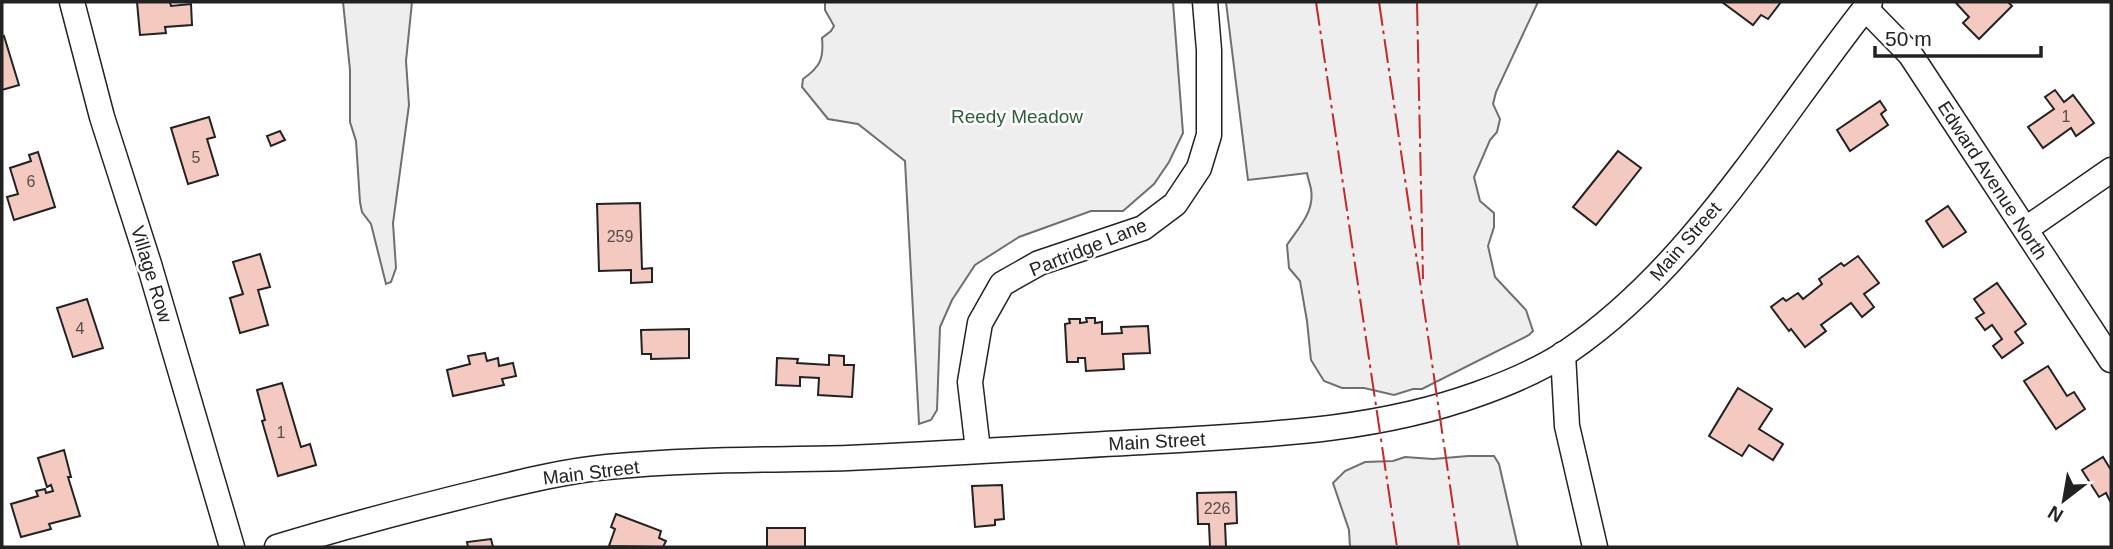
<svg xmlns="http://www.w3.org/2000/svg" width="2113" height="549" viewBox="0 0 2113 549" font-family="Helvetica,sans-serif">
	<rect width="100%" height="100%" fill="#fff"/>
	<g fill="#eee" stroke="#6f6f6f" stroke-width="2">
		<path d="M 343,2 L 412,2 L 406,61 L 409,105 L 393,223 L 396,268 L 391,282 L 386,284 L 371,224 L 362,212 L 360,202 L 356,141 L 350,122 L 350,70 Z"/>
		<path d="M 825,2 L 1173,2 L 1183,133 L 1169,162 L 1154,184 L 1123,211 L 1091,211 L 1019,237 L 975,265 L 952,300 L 940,327 L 937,410 L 931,420 L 919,424 L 905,161 L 858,124 L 828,119 L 802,87 L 803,79 C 820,67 824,59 822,38 L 831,31 L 834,26 L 825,10 Z"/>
		<path d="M 1226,2 L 1538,2 L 1496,92 L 1493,104 L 1500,119 L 1497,132 L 1490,140 L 1474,177 L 1480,201 L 1494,213 L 1494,227 L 1488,246 L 1495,277 L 1526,310 L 1533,331 L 1529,335 L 1422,389 L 1413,389 L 1394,395 L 1364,388 L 1342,388 L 1324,381 L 1311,360 L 1307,321 L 1300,281 L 1289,268 L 1287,245 C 1298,228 1315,212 1311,189 C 1310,184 1308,179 1307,173 L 1248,180 Z"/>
		<path d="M 1468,456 L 1494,456 L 1499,464 L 1518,547 L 1350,547 L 1349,530 L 1333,483 L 1345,471 L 1365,462 L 1393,461 L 1405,457 L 1433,459 Z"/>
	</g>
	<g fill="#f3c9c0" stroke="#222" stroke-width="2">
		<path d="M 137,2 L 170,2 L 171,6 L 191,4 L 192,25 L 165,27 L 166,33 L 140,35 Z"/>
		<path d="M 1722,2 L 1781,2 L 1768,19 L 1761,15 L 1753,25 Z"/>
		<path d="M 1958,2 L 2008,2 L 2012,6 L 1979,39 L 1963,23 L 1969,17 L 1956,3 Z"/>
		<path d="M 4,36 L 19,85 L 2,90 L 2,37 Z"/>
		<path d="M 2055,90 L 2064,102 L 2073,95 L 2094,123 L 2076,136 L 2071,128 L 2043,148 L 2028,127 L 2054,109 L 2045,97 Z"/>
		<path d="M 1880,101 L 1886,110 L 1881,114 L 1888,125 L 1850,151 L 1837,130 Z"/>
		<path d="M 209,117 L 215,137 L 207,139 L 218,175 L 188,184 L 171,128 Z"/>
		<path d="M 280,131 L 285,140 L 271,146 L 267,136 Z"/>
		<path d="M 1618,151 L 1641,168 L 1596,225 L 1573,207 Z"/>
		<path d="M 38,152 L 55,207 L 14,220 L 7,197 L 18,194 L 10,168 L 31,161 L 29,155 Z"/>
		<path d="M 640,203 L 642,269 L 652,268 L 652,282 L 631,283 L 631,270 L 599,271 L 597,204 Z"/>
		<path d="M 1948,206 L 1966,232 L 1943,247 L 1926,221 Z"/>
		<path d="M 260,254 L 270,287 L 258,290 L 268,325 L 240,333 L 230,298 L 243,294 L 233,262 Z"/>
		<path d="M 1858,256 L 1879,283 L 1864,294 L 1874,307 L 1862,317 L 1851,303 L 1821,325 L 1826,331 L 1805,347 L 1791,329 L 1789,331 L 1771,307 L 1783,298 L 1786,301 L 1798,293 L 1803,299 L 1822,284 L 1819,279 L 1841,263 L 1844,266 Z"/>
		<path d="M 1997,283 L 2026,324 L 2015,332 L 2023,343 L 2002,358 L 1993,346 L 2002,339 L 1992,325 L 1985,330 L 1976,318 L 1984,313 L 1974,299 Z"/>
		<path d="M 87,299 L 103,348 L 73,357 L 57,308 Z"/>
		<path d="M 1086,318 L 1095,318 L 1095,323 L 1102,322 L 1102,334 L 1122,333 L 1121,327 L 1148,326 L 1150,353 L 1123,354 L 1124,369 L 1086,371 L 1085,358 L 1078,358 L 1078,362 L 1067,362 L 1065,324 L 1070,323 L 1069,319 L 1080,319 L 1080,323 L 1087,322 Z"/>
		<path d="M 689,329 L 689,358 L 651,359 L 651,354 L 642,354 L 641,330 Z"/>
		<path d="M 485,353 L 487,361 L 498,358 L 499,366 L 513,363 L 516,376 L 502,379 L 504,385 L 453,396 L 447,370 L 470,364 L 468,356 Z"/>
		<path d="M 829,355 L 844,356 L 844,365 L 854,365 L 852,397 L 818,395 L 819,378 L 800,377 L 800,386 L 776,385 L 777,358 L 798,359 L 797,363 L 829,365 Z"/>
		<path d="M 2048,366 L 2067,396 L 2074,392 L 2085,409 L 2056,429 L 2024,381 Z"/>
		<path d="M 282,383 L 301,447 L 310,444 L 316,465 L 278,476 L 262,421 L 265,420 L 257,390 Z"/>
		<path d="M 1738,388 L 1772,409 L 1759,429 L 1783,444 L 1773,460 L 1749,445 L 1742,456 L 1709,436 Z"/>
		<path d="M 64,450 L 71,477 L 68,477 L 80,516 L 49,524 L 51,529 L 21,537 L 11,504 L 38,496 L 36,491 L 45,489 L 46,493 L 53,491 L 51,485 L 47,487 L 38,458 Z"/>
		<path d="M 2103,457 L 2111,470 L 2111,503 L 2106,493 L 2099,497 L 2082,470 Z"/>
		<path d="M 1002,485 L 1004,519 L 995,520 L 995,525 L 975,527 L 972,486 Z"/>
		<path d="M 1236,492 L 1237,523 L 1225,524 L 1226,547 L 1210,547 L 1209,524 L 1198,524 L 1197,493 Z"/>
		<path d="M 616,514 L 661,531 L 659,538 L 666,541 L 663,547 L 609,546 L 615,529 L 611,527 Z"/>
		<rect x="767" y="528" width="38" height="19"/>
		<path d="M 491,539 L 493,547 L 468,547 L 467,542 Z"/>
	</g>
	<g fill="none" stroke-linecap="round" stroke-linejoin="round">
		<g stroke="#222" stroke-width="27">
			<g id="minor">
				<path d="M 72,2 L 102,117 L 149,264 L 232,547"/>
				<path d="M 1865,8 L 1910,54 L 2111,360"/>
				<path d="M 2026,229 L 2111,170"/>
				<path d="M 1563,354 L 1567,426 L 1595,547"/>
				<path d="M 978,450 L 970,382 L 980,323 L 1002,284 L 1039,263 L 1143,228 L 1175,204 L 1199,168 L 1209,135 L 1209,50 L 1205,2"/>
				<path d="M 277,547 C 346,526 414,508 484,491 C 525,481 566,471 607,467 C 687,459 768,460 848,458 C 947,454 1045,447 1143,442 C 1257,435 1370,433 1478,394 C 1509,383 1540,370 1567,352 C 1694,266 1776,120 1870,2"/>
			</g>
		</g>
		<use href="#minor" stroke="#fff" stroke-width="24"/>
		<g stroke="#c62828" stroke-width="2" stroke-dasharray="24 5 3.5 5" stroke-linecap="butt">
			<path d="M 1316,2 L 1397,547"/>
			<path d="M 1379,2 L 1459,547"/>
			<path d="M 1417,2 L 1423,279"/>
		</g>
	</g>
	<g text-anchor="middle" stroke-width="5" stroke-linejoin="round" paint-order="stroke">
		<g font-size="16" fill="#564c4a">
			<text x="2066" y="122">1</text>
			<text x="196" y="163">5</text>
			<text x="31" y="187">6</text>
			<text x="620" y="242">259</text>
			<text x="80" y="334">4</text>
			<text x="281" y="438">1</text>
			<text x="1217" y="514">226</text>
		</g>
		<g font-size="19" fill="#2f5e38" stroke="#fff">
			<text x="1017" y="123">Reedy Meadow</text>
		</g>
		<g font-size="19" fill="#222" stroke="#fff">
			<text transform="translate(1993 180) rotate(57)" y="7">Edward Avenue North</text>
			<text transform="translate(1685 241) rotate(-49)" y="7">Main Street</text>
			<text transform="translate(1088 247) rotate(-22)" y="7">Partridge Lane</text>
			<text transform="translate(152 274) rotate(73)" y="7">Village Row</text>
			<text transform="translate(1157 441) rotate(-3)" y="7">Main Street</text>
			<text transform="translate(591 472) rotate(-7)" y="7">Main Street</text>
		</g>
	</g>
	<rect width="2113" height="549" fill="none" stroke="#222222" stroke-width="7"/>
	<g transform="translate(2064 500) rotate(211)" stroke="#ffffff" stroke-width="5" paint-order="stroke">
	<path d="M0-5L12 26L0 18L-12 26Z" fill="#222222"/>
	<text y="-10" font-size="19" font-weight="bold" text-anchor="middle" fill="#222222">N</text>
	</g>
	<path d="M1875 46v10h166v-10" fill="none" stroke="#222222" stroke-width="3.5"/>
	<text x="1885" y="46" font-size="21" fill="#222222" stroke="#ffffff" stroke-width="5" paint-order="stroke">50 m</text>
</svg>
